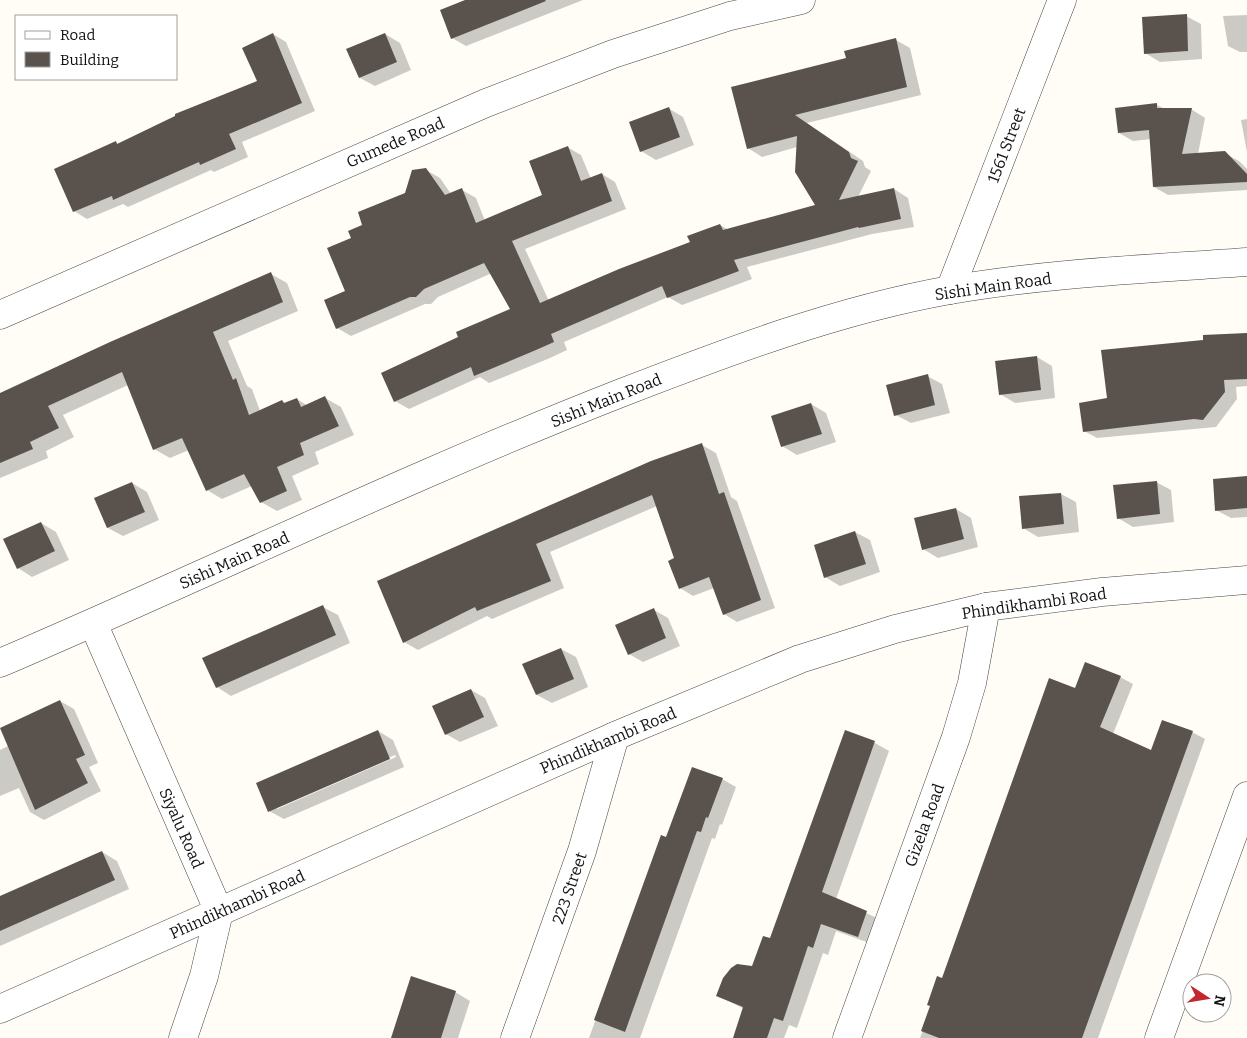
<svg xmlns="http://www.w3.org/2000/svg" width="1247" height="1038" viewBox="0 0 1247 1038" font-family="Bitter,serif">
	<rect width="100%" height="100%" fill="#fffdf5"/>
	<g fill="#0003" fill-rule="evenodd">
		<path d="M 468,0 L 583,0 L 466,46 L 452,38 L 441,10 Z"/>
		<path d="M 1247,15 L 1247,52 L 1240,52 L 1228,46 L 1223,16 Z"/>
		<path d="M 1186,16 L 1201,24 L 1202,59 L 1160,62 L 1145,53 Z"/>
		<path d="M 273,34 L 286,42 L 315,111 L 242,142 L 248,157 L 214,172 L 211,170 L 128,207 L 123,204 L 87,219 L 74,211 L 116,143 L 118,144 L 258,82 Z"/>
		<path d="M 385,34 L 400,43 L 411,70 L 375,86 L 360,78 Z"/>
		<path d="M 896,40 L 910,48 L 921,95 L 807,123 L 863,161 L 865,167 L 871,171 L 858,197 L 894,189 L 908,198 L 914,227 L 872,234 L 747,267 L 752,279 L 682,305 L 668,297 L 564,342 L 567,350 L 550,358 L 489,383 L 480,377 L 409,409 L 395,401 L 460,338 L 511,310 L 492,273 L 438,297 L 431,304 L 425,304 L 351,336 L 337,328 L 364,226 L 406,193 L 426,170 L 440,178 L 451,194 L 462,190 L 476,198 L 485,221 L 543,195 L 567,147 L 581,155 L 591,179 L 602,174 L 615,182 L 626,209 L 525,249 L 549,301 L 692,242 L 720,225 L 729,230 L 816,206 L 797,147 L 762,157 L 748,148 L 847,59 Z"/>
		<path d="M 1157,105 L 1165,109 L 1191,109 L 1205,118 L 1198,154 L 1224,153 L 1239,161 L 1247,169 L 1247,190 L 1168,195 L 1154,187 L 1151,139 L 1133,141 L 1119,133 Z"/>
		<path d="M 668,108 L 683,117 L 694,145 L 656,160 L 641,151 Z"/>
		<path d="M 1247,119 L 1247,152 L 1241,120 Z"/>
		<path d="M 271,274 L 287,283 L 298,311 L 228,341 L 247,386 L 252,389 L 260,411 L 282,402 L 286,404 L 297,399 L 308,406 L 325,398 L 341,407 L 354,435 L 315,452 L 319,464 L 292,476 L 302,500 L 277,511 L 261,502 L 252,486 L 222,499 L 207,490 L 189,450 L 170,458 L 154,449 L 128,385 L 63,415 L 74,437 L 46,451 L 48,458 L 0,478 L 0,394 Z"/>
		<path d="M 1247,334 L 1247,386 L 1236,387 L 1237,399 L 1216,427 L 1097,438 L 1084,431 L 1108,399 L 1205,341 Z"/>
		<path d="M 1037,357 L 1052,366 L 1055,398 L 1015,403 L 1000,394 L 996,362 Z"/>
		<path d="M 927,376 L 942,384 L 950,413 L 911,423 L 896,415 Z"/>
		<path d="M 811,404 L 826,413 L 836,442 L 797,455 L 782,446 Z"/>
		<path d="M 702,445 L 716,453 L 731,497 L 737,501 L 775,608 L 737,622 L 724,614 L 714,588 L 693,596 L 680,588 L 676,559 L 657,506 L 550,552 L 564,588 L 492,619 L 487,616 L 418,650 L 404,642 L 378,582 Z"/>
		<path d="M 1247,478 L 1247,517 L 1231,518 L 1216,510 Z"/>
		<path d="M 1156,482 L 1171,490 L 1174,522 L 1133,527 L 1118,518 Z"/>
		<path d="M 132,483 L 147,492 L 159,520 L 123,536 L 108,528 L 96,499 Z"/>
		<path d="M 1061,494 L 1076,502 L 1079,532 L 1038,537 L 1023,528 L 1020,498 Z"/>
		<path d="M 956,509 L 971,518 L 978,547 L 938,558 L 923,549 Z"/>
		<path d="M 41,523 L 56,532 L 69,560 L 32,577 L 18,568 Z"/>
		<path d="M 855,532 L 870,540 L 880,572 L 840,586 L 825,577 Z"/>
		<path d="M 323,607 L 338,615 L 350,643 L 231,696 L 217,687 Z"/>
		<path d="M 654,610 L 668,618 L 680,646 L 643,662 L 629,654 Z"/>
		<path d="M 561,649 L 576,657 L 588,687 L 552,703 L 537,695 Z"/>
		<path d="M 1120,677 L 1133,684 L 1113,734 L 1152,751 L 1192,732 L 1205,739 L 1098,1038 L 920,1038 L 942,979 L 1075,689 Z"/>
		<path d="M 471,690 L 485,698 L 498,726 L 460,742 L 446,734 Z"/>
		<path d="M 60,701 L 74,709 L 98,763 L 89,767 L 101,791 L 44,820 L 30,812 L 19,788 L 0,796 L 0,750 L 8,746 Z"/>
		<path d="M 378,731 L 393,740 L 404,767 L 284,819 L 269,811 ZM 395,755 L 396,757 L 277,809 L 277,807 Z"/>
		<path d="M 846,732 L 875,743 L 889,751 L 836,899 L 881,920 L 872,944 L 836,931 L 828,955 L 823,953 L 797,1028 L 789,1025 L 784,1038 L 734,1038 L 744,1009 L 717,995 L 753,967 L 770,940 Z"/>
		<path d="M 722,779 L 736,787 L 722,825 L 720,824 L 715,839 L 712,838 L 640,1038 L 589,1038 L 662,837 L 667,838 Z"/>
		<path d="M 102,852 L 117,861 L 129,889 L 0,946 L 0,897 Z"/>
		<path d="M 455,992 L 470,1001 L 458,1038 L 392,1038 Z"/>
	</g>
	<g fill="#5a524d">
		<path d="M 465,0 L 545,0 L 546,1 L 451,39 L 440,10 Z"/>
		<path d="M 1187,14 L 1188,51 L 1144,54 L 1142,17 Z"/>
		<path d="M 273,33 L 302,103 L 229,134 L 236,149 L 200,165 L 199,162 L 113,200 L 112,196 L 73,212 L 54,169 L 116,141 L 117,144 L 175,116 L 175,114 L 257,81 L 242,48 Z"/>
		<path d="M 385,33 L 397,62 L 359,78 L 346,49 Z"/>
		<path d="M 896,38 L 907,87 L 795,115 L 849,152 L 851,158 L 858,161 L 839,200 L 894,188 L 901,219 L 859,228 L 858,227 L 734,260 L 739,271 L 667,298 L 662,286 L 551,334 L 554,342 L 536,350 L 474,376 L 471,367 L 394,402 L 381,373 L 458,337 L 456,332 L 510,309 L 484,263 L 424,289 L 416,297 L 410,297 L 336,329 L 324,300 L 345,291 L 327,248 L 351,238 L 348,231 L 362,225 L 358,212 L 405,193 L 412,170 L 426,168 L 445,195 L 462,188 L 476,223 L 542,195 L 529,161 L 568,146 L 581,181 L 602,173 L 612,201 L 512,241 L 540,303 L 619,269 L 690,242 L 687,236 L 720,224 L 723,230 L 815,205 L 795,172 L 797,136 L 747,149 L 731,87 L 846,58 L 844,51 Z"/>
		<path d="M 1157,103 L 1157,108 L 1192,108 L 1182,154 L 1225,151 L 1247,174 L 1247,182 L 1153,187 L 1149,130 L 1118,133 L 1115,108 Z"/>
		<path d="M 669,107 L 680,137 L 640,152 L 629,122 Z"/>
		<path d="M 271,272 L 283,302 L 213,332 L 233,380 L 236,378 L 249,415 L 282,400 L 284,403 L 297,398 L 301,407 L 325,396 L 339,426 L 300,443 L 304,455 L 277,467 L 287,491 L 260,503 L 244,474 L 206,491 L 182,438 L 153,450 L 122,372 L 48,406 L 59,428 L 30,442 L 33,449 L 0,463 L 0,393 L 110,342 Z"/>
		<path d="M 1247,333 L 1247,379 L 1224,380 L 1225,392 L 1203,420 L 1194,419 L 1083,432 L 1079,403 L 1107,398 L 1101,350 L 1203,340 L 1203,335 Z"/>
		<path d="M 1037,356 L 1041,390 L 999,395 L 995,361 Z"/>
		<path d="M 928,374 L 935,405 L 894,416 L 886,385 Z"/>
		<path d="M 811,403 L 822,434 L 781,447 L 771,416 Z"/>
		<path d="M 702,443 L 719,494 L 724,492 L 761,600 L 723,615 L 709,577 L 679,589 L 668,561 L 674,558 L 652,495 L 536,544 L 551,581 L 477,611 L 475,607 L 403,643 L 377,581 L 651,461 Z"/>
		<path d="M 1247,476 L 1247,508 L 1215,511 L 1213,479 Z"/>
		<path d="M 1157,481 L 1160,514 L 1117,519 L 1113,485 Z"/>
		<path d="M 132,482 L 145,512 L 107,528 L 94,498 Z"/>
		<path d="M 1061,493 L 1064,524 L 1022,529 L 1019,496 Z"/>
		<path d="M 956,508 L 964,539 L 922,550 L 914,518 Z"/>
		<path d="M 41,522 L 55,551 L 17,569 L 3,539 Z"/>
		<path d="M 855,531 L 866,564 L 824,578 L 814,545 Z"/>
		<path d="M 323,605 L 336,635 L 216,688 L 202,658 Z"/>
		<path d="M 654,608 L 666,638 L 628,655 L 615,625 Z"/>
		<path d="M 561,648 L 574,679 L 536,695 L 522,664 Z"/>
		<path d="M 1085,662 L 1121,676 L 1100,727 L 1151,750 L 1162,720 L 1193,731 L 1082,1038 L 939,1038 L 921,1031 L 930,1006 L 927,1005 L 937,976 L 942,978 L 1049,678 L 1075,688 Z"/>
		<path d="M 471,689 L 484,717 L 445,735 L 432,706 Z"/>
		<path d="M 60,700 L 85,755 L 76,759 L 88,783 L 35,810 L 0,728 Z"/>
		<path d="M 378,730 L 390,759 L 268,812 L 256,783 Z"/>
		<path d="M 845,730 L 875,741 L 822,892 L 867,911 L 858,937 L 821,924 L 813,948 L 808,946 L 783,1021 L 774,1018 L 767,1038 L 733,1038 L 743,1007 L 716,996 L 723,978 L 731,968 L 737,964 L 752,966 L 763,936 L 770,938 Z"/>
		<path d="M 692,767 L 723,778 L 708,818 L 706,817 L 701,832 L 697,831 L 625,1032 L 594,1020 L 661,835 L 666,837 Z"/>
		<path d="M 102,851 L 115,880 L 0,931 L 0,896 Z"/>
		<path d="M 411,976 L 456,991 L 441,1038 L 391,1038 Z"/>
	</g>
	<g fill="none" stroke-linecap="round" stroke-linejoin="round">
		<g stroke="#444" stroke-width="29">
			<g id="minor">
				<path d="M 950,290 L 1062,0"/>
				<path d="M 0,315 L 486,103 L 613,54 L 730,16 L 801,0"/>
				<path d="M 93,623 L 219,912 L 204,976 L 183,1038"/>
				<path d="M 0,1009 L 615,736 L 800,659 L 895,629 L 986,607 L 1102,592 L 1247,580"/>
				<path d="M 515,1038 L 582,851 L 615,736"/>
				<path d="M 847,1038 L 956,737 L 972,683 L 986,607"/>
				<path d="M 1159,1038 L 1247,796"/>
			</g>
		</g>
		<g stroke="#444" stroke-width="29">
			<path id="tertiary" d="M 0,663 C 208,574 411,475 621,393 C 727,352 837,310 950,290 C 1047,273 1148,269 1247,262"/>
		</g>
		<use href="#minor" stroke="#fff" stroke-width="28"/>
		<use href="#tertiary" stroke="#fff" stroke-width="28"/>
	</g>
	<g text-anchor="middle" stroke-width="5" stroke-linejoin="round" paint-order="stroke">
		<g font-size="16" fill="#111" stroke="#fff">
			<text transform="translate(395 142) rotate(-23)" y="6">Gumede Road</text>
			<text transform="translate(1006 145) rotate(-69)" y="6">1561 Street</text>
			<text transform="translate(993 286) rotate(-8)" y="6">Sishi Main Road</text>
			<text transform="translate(606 400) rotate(-22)" y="6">Sishi Main Road</text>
			<text transform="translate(234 560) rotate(-24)" y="6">Sishi Main Road</text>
			<text transform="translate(1034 603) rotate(-8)" y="6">Phindikhambi Road</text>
			<text transform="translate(608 740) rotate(-23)" y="6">Phindikhambi Road</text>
			<text transform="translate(924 825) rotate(-70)" y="6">Gizela Road</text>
			<text transform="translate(182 828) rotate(66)" y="6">Siyalu Road</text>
			<text transform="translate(569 888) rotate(-71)" y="6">223 Street</text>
			<text transform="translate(237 904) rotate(-24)" y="6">Phindikhambi Road</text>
		</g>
	</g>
	<rect x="15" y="15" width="162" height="65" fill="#ffffff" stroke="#a0a0a0"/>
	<rect x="25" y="31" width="25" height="8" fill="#ffffff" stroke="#a0a0a0"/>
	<text x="60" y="40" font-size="15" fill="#111111">Road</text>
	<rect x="25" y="52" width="25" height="15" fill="#5a524d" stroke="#a0a0a0"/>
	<text x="60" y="65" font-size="15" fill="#111111">Building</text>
	<g transform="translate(1207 998) rotate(102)"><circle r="24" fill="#ffffff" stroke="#a0a0a0"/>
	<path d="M0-4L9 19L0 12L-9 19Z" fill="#c4262e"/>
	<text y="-8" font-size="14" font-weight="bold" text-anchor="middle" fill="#111111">N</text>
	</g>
</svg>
